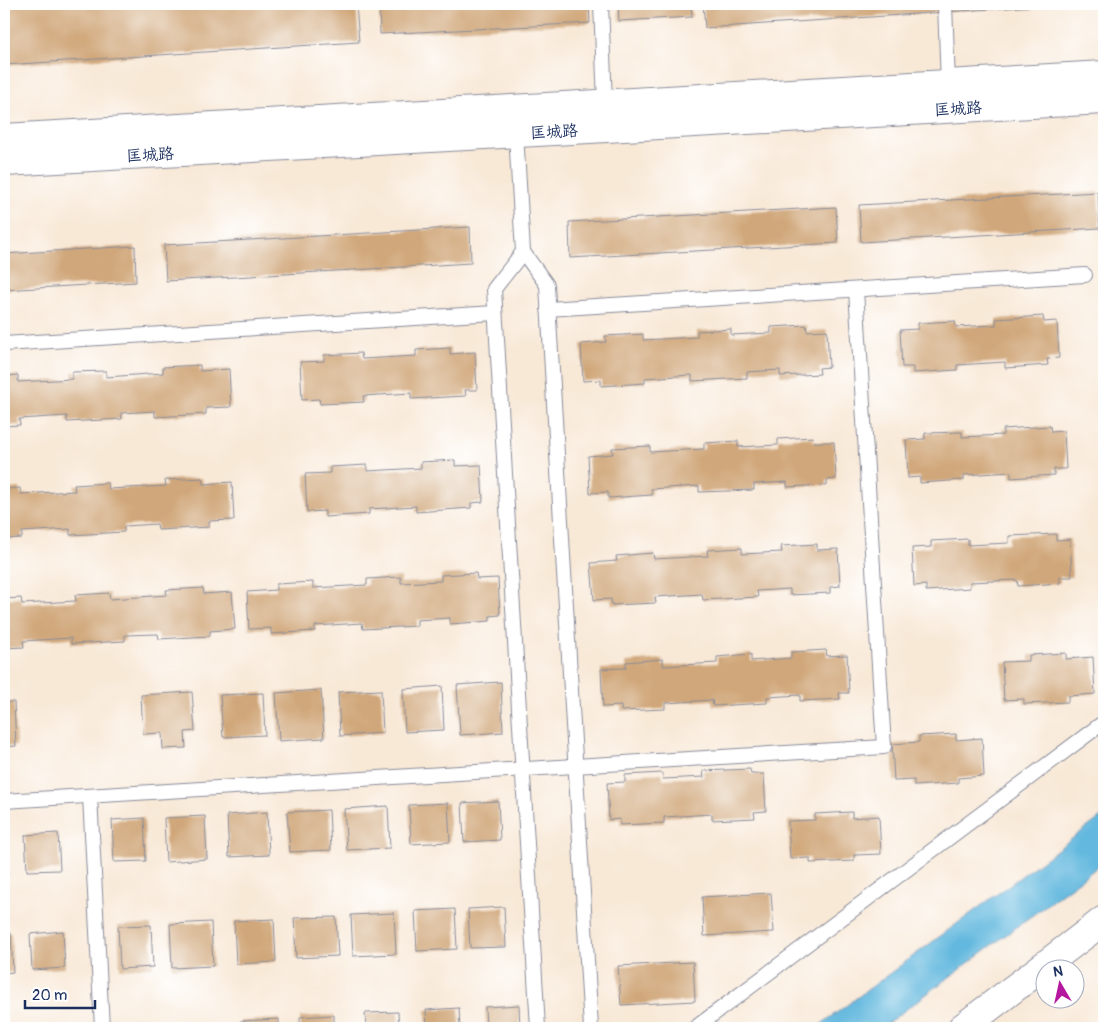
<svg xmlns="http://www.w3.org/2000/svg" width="1108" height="1032" viewBox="0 0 1108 1032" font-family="Pangolin,'LXGW WenKai TC',sans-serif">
	<rect width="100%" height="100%" fill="#fff"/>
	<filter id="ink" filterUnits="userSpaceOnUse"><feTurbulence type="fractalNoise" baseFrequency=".02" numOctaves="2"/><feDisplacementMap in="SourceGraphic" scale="10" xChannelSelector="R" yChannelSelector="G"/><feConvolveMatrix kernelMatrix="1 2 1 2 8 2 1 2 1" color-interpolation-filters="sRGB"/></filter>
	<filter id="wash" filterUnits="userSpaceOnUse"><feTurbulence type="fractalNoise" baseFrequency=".0096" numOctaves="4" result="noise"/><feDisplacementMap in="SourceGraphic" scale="20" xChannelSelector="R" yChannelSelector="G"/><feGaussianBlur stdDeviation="1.12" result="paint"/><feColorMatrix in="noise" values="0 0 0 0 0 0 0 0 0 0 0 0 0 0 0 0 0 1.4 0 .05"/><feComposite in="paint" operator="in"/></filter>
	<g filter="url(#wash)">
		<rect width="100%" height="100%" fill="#f8e8d6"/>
		<path fill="#62b8de" stroke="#3e749e" d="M 1104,815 L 1104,862 L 881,1028 L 816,1028 Z"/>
		<g id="blocks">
			<g fill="#d0a77a">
				<path d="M 4,4 L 356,4 L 359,42 L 4,65 Z"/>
				<path d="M 379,4 L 589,4 L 590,23 L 380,34 Z"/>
				<path d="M 618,4 L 691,4 L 692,17 L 619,21 Z"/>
				<path d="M 703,4 L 1052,4 L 1052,5 L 705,28 Z"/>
				<path d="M 1098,192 L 1100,228 L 861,242 L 859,205 Z"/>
				<path d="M 836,207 L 838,243 L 570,258 L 569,222 Z"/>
				<path d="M 470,227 L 471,263 L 166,281 L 164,245 Z"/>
				<path d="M 135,246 L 136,282 L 4,290 L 4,254 Z"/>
				<path d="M 1043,316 L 1044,322 L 1057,321 L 1059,358 L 1047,359 L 1048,365 L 1005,368 L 1005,362 L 957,365 L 957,370 L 913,373 L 913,367 L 902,367 L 900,330 L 918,329 L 918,323 L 955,321 L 956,327 L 996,325 L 996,319 Z"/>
				<path d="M 806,325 L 807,331 L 827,330 L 829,367 L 819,368 L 820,374 L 780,376 L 780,370 L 747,372 L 747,378 L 692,381 L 692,375 L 645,378 L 645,383 L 601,386 L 601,380 L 583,381 L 581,344 L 606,342 L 605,336 L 643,334 L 643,340 L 697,337 L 697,331 L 731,329 L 731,335 L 771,333 L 771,327 Z"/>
				<path d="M 450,348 L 450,354 L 475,352 L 477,390 L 465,390 L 466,396 L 411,399 L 411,393 L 363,396 L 364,402 L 320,404 L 319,399 L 302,400 L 300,362 L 324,361 L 324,355 L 361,353 L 362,359 L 416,356 L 416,350 Z"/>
				<path d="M 200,365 L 200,371 L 229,369 L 231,407 L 206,408 L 206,414 L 155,417 L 155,411 L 121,413 L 122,419 L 67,422 L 67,416 L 19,419 L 20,425 L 4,426 L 4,376 L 18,375 L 18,382 L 72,379 L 72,372 L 106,371 L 106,377 L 163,373 L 163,367 Z"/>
				<path d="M 1050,426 L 1051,432 L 1064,431 L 1066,469 L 1054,469 L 1054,475 L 1011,478 L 1011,472 L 964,475 L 964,480 L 920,483 L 920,477 L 908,478 L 906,440 L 925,439 L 925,433 L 962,432 L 962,437 L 1003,435 L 1003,429 Z"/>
				<path d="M 813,437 L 814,442 L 834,442 L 836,479 L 827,480 L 827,485 L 787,487 L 787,482 L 754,484 L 754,490 L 699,492 L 699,486 L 651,489 L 652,495 L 608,498 L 608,492 L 590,493 L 588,456 L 613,454 L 612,448 L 650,446 L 650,452 L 704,449 L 704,443 L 738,441 L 738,447 L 778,445 L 778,439 Z"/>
				<path d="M 455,460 L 455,466 L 481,465 L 483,502 L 471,503 L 471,508 L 416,512 L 416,506 L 369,509 L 369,514 L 325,517 L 325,511 L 307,512 L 305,474 L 330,473 L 330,467 L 367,465 L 367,471 L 421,468 L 421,462 Z"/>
				<path d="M 202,478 L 203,484 L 232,482 L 234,520 L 209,521 L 209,527 L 158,530 L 157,524 L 124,526 L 124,532 L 70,535 L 70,529 L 22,532 L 22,538 L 4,539 L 4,489 L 20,488 L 21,494 L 75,491 L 74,485 L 108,483 L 109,489 L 166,486 L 165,480 Z"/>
				<path d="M 1056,534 L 1056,540 L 1070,539 L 1072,577 L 1060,577 L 1060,583 L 1018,586 L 1017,580 L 970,582 L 970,588 L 926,591 L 926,585 L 914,586 L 912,548 L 931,547 L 931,541 L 968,539 L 968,545 L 1009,543 L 1009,536 Z"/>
				<path d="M 817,544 L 817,550 L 838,549 L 840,586 L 830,587 L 830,593 L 790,595 L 790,589 L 757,591 L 758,597 L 703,600 L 702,594 L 655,597 L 656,603 L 612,605 L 611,599 L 594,600 L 591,563 L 617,561 L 616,556 L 653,553 L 654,559 L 708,556 L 707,550 L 742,548 L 742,554 L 782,552 L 781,546 Z"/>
				<path d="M 476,573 L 477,579 L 498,578 L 500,615 L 490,616 L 490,621 L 450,624 L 450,618 L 417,620 L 417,626 L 363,629 L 362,623 L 315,626 L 315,631 L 271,634 L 271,628 L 249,629 L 247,592 L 276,590 L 276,584 L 313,582 L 313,588 L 367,585 L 367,579 L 401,577 L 401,583 L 441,581 L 441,575 Z"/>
				<path d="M 203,588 L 204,594 L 232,592 L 235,629 L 210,631 L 210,636 L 159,639 L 158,634 L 125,635 L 125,641 L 71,644 L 71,638 L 23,641 L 24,647 L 4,648 L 4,599 L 21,598 L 22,604 L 76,601 L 75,595 L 109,593 L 110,599 L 167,595 L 166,590 Z"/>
				<path d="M 826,650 L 827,656 L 847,655 L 849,693 L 839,693 L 840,699 L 800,701 L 800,695 L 767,697 L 767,703 L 713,706 L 712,700 L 665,703 L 665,709 L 621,711 L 621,706 L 603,707 L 601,669 L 626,668 L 626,662 L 663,659 L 663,666 L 717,663 L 717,657 L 751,654 L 751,661 L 791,658 L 791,652 Z"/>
				<path d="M 1066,653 L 1066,659 L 1093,657 L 1095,694 L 1068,696 L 1068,702 L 1024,704 L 1024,699 L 1004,700 L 1002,662 L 1029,661 L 1029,655 Z"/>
				<path d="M 501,682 L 503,732 L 460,735 L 457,685 Z"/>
				<path d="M 442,686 L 444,730 L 405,732 L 403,689 Z"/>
				<path d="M 321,690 L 324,738 L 279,741 L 276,693 Z"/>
				<path d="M 381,690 L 383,733 L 340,736 L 338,692 Z"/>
				<path d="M 192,692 L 195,731 L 185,732 L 186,748 L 163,749 L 162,733 L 143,734 L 141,695 Z"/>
				<path d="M 263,693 L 265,735 L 223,737 L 220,695 Z"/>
				<path d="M 4,702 L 14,702 L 16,746 L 4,747 Z"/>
				<path d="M 956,734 L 956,740 L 982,738 L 984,776 L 958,778 L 958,783 L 914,786 L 914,780 L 894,781 L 892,744 L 919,742 L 919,736 Z"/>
				<path d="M 750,769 L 751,774 L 764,774 L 766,811 L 754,812 L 755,818 L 712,820 L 712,814 L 664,817 L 664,823 L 620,825 L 620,819 L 609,820 L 607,783 L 625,782 L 625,775 L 662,773 L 663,779 L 704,777 L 703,771 Z"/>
				<path d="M 498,801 L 500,840 L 464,842 L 462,803 Z"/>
				<path d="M 448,803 L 450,842 L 411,844 L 409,805 Z"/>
				<path d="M 388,806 L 390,848 L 347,850 L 344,809 Z"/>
				<path d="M 329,810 L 331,850 L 290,852 L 287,812 Z"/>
				<path d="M 267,812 L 269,855 L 229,857 L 227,815 Z"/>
				<path d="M 852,812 L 852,818 L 879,816 L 881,854 L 854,855 L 854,861 L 810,863 L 810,858 L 790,859 L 788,821 L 815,820 L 815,814 Z"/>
				<path d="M 205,816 L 207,859 L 166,862 L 164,818 Z"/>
				<path d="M 144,818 L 146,861 L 114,862 L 112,820 Z"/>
				<path d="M 58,833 L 60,870 L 27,871 L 25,835 Z"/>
				<path d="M 6,834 L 8,874 L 4,874 L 4,835 Z"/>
				<path d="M 771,893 L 774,932 L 704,936 L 702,897 Z"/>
				<path d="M 504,907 L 506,947 L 470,948 L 468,909 Z"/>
				<path d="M 455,909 L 457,949 L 417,951 L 415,911 Z"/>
				<path d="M 394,913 L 396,954 L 353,956 L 351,915 Z"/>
				<path d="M 336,917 L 338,956 L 296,958 L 294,918 Z"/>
				<path d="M 274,919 L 276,962 L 236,964 L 234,921 Z"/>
				<path d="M 211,922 L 213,966 L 172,968 L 170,924 Z"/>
				<path d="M 151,925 L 153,967 L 120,969 L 118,926 Z"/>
				<path d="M 63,931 L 65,968 L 32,970 L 30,934 Z"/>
				<path d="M 4,933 L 11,933 L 13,972 L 4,973 Z"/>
				<path d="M 693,962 L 695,1001 L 621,1005 L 618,966 Z"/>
				<path d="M 519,1005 L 520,1028 L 486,1028 L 485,1007 Z"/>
				<path d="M 459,1008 L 460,1028 L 427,1028 L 426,1010 Z"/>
				<path d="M 398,1012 L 399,1028 L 366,1028 L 365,1013 Z"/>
				<path d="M 334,1015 L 334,1028 L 300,1028 L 300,1017 Z"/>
				<path d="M 279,1019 L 279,1028 L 241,1028 L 240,1021 Z"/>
			</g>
		</g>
	</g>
	<g filter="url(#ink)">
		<use href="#blocks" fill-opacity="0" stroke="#8a8c9a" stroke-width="1"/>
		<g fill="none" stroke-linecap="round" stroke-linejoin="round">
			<g stroke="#8a8c9a" stroke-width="16">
				<g id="service">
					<path d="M 601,4 L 605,103"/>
					<path d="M 945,4 L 948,84"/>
					<path d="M 516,133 L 523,252 L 494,289 L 538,1028"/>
					<path d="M 523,252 L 547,285 L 591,1028"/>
					<path d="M 548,309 L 1085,275"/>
					<path d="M 4,344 L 495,313"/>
					<path d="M 90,796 L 102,1028"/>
					<path d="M 4,801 L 884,747 L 856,290"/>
					<path d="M 695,1028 L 1104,722"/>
				</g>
			</g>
			<g stroke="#8a8c9a" stroke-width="30">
				<path id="minor" d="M 962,1028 L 1104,920"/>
			</g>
			<g stroke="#8a8c9a" stroke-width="30">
				<g id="secondary">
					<path d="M 4,138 L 1104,75"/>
					<path d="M 4,162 L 1104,100"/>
				</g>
			</g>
			<use href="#service" stroke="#fff" stroke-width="14"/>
			<use href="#minor" stroke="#fff" stroke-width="28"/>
			<use href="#secondary" stroke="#fff" stroke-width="28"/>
		</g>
	</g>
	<g text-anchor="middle" stroke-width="4.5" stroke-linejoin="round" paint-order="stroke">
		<g font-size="16" fill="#1b2f5e" stroke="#fff">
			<text transform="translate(958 108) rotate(-3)" y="6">匡城路</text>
			<text transform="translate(554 131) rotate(-3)" y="6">匡城路</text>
			<text transform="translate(150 154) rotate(-3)" y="6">匡城路</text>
		</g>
	</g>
	<rect width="1108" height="1032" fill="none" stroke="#fff" stroke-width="20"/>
	<g transform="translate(1060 984) rotate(351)"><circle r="24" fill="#ffffff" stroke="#a4acbf"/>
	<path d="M0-4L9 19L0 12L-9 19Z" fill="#b5179e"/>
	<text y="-8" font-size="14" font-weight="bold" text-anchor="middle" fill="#1b2f5e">N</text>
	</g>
	<path d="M25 1000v8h70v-8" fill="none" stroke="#1b2f5e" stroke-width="2.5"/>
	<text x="32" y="1000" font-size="15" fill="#1b2f5e" stroke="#ffffff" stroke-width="4" paint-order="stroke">20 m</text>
</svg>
